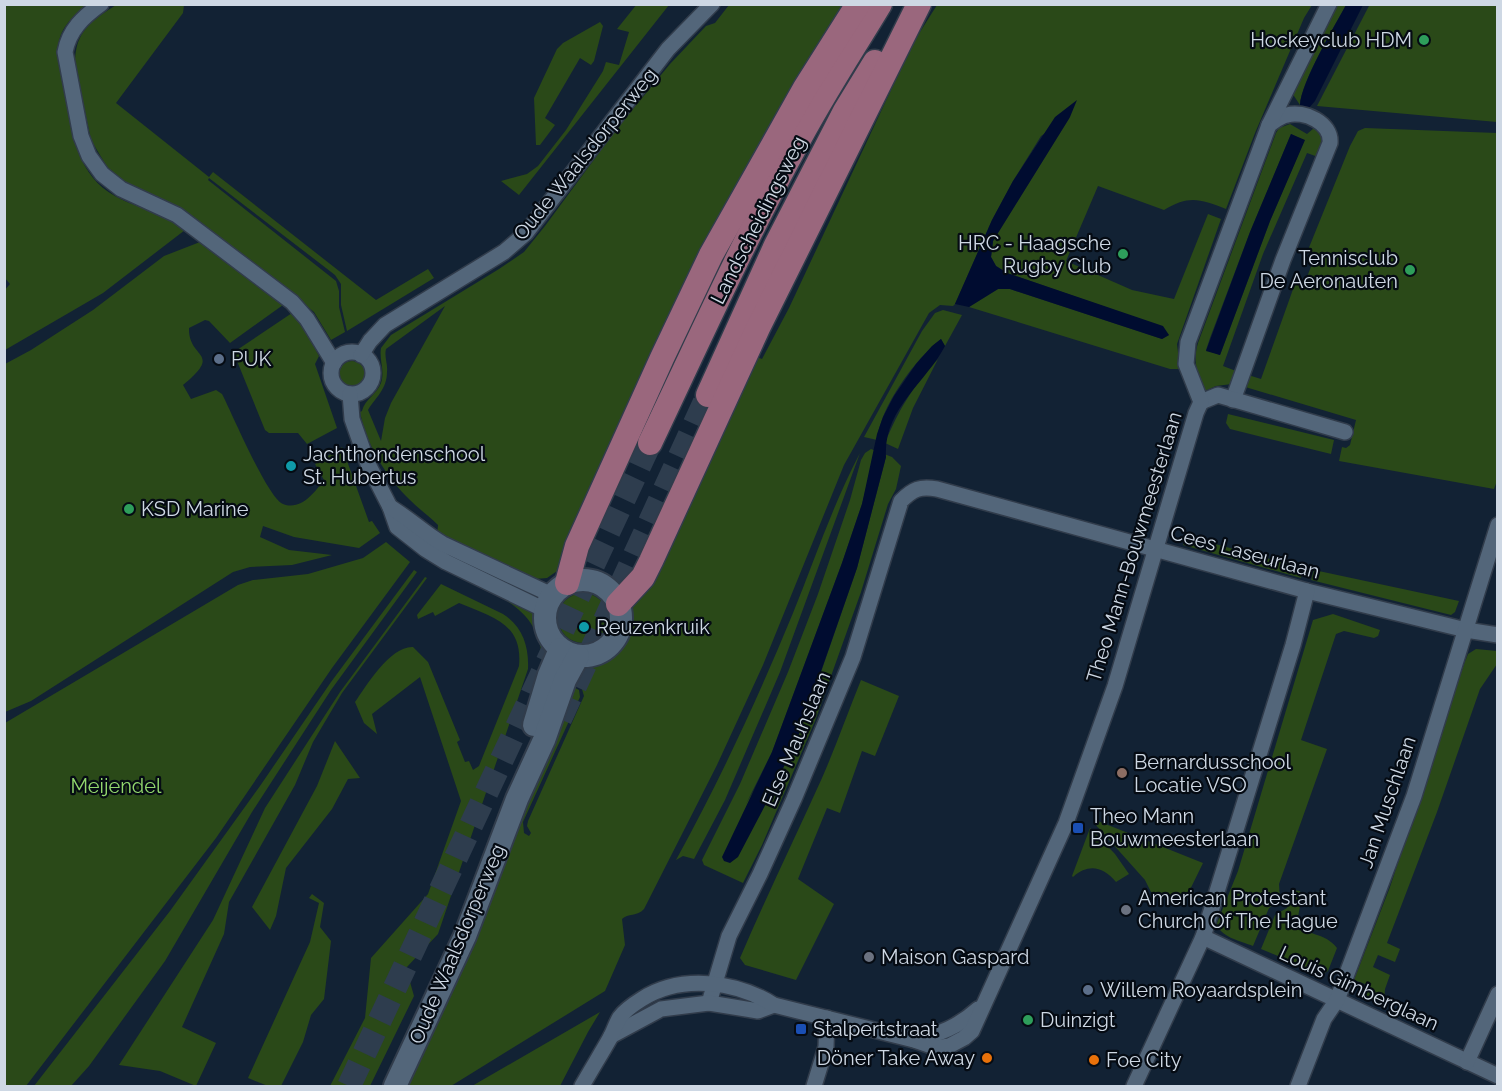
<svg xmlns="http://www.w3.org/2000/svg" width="1502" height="1091" viewBox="0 0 1502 1091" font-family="Raleway,sans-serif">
	<rect width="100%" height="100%" fill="#122234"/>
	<g fill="#2a4918" fill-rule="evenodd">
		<path d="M 637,4 L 669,5 L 519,195 L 501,181 L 527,174 L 538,166 L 566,130 L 603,71 L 606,62 L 619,65 L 629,32 L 617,29 Z"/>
		<path d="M 1370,4 L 1497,5 L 1497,122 L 1317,106 Z"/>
		<path d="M 5,5 L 88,5 C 71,18 59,28 58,50 C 60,67 63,84 66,100 C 72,137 79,176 115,196 C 138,209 165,212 185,230 L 103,293 L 5,350 L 4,291 L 10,284 L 4,277 Z"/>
		<path d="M 116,5 L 184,5 L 183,13 L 116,103 L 209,177 L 213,172 L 376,300 L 428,269 L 434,278 L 347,331 L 341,305 L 341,284 L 335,275 L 209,178 L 208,180 L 336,281 L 339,291 L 339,307 L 345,332 L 331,340 L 314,312 L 186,211 L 125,183 L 107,167 L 91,140 L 75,64 C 75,31 91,21 116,5 Z"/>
		<path d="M 729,5 L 853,5 L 560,569 L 547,578 L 535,579 L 437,536 L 438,525 C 429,516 419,509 410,500 C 386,477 366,444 360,412 L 362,411 C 365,399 377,394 381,383 C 385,371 379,360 381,348 L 391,335 L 499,269 L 524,252 L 545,226 L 618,127 L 670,64 L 706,26 L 715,23 ZM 445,306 L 391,403 L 385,418 L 381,441 L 368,410 C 376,397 387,389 387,372 C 388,364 384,357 386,349 Z"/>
		<path d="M 937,5 L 1312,5 L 1304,18 L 1255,133 L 1226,209 C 1200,199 1189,195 1164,210 L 1098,186 L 1066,261 L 1132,290 L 1174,299 L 1208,214 L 1221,219 L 1177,344 L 1180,369 L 1170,369 L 969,307 L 998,289 L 1010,289 L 1162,339 L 1169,335 L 1108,308 L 1007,273 L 996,266 L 991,257 L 993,241 L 1070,117 L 1041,136 L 1013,181 L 992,220 L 955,304 L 953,306 L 940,305 L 929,313 L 844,465 L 763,665 L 717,765 L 644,909 C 637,917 628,913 622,919 L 625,945 L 605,991 L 451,1086 L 402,1086 L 568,684 L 579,690 L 580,697 L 523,822 L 524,833 L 529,836 L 531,833 L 527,826 L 528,821 L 584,696 L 581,686 L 569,679 L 587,662 L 602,657 L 612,650 L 627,622 L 628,610 L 757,357 L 762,359 L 789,308 L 913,43 Z"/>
		<path d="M 1328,5 L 1346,5 C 1334,27 1301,82 1300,105 L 1292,93 Z"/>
		<path d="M 600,22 L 603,26 L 594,61 L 591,65 L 580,58 L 545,118 L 555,125 L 540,145 L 536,145 L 534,98 L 557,49 L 563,43 Z"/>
		<path d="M 1290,124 L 1307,134 L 1314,128 L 1320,132 L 1324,140 L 1318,157 L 1307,153 L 1263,254 L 1223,366 L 1236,371 L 1232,384 L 1216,386 L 1205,391 C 1198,372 1192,364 1198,343 L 1276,133 L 1279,128 ZM 1291,134 L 1304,141 L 1270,221 L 1220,355 L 1206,350 L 1210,338 L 1250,232 Z"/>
		<path d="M 1365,128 L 1497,133 L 1498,478 L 1494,489 L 1339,461 L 1342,447 L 1346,448 L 1350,445 L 1356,420 L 1242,386 L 1245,374 L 1261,379 L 1297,278 L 1305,282 L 1316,254 L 1308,250 L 1350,146 L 1358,131 Z"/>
		<path d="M 200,242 L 283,305 L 230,343 L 209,321 L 205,320 L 189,328 C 188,360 224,351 183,385 L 191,399 L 216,390 L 222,394 C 232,413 267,497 283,504 C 301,511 315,492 324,480 L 315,464 L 342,447 L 369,522 L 372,521 L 380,533 L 359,548 L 294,537 L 263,526 L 260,537 L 289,550 L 332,555 L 292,565 L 250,567 L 233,572 L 31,701 L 5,712 L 5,364 L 31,350 L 93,310 L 164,256 Z"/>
		<path d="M 943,310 L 962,315 L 945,346 L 941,339 C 915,359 880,407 877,440 L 864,437 L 922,331 L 935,313 Z"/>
		<path d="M 292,313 L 308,335 L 319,356 L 315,364 L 337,428 L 307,444 L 298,433 L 269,433 L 265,430 L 237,361 L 231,354 Z"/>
		<path d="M 938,359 L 913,408 L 898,449 L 885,443 C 899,409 913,386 938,359 Z"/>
		<circle cx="352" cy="374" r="13"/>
		<path d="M 1228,414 L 1334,440 L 1331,454 L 1230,429 L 1226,423 Z"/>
		<path d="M 871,449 L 892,457 L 901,466 L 896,489 L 888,504 L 861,592 L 815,721 L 762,845 L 743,883 L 704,865 L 702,860 L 740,784 L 788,672 L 818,594 L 850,500 L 861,460 L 865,453 ZM 875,453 L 886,457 L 857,568 L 820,675 L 746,804 L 772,752 L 842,563 L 862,504 Z"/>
		<path d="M 860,453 L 780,672 L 725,800 L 694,859 L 683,856 L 676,860 C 720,780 758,698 793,613 C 815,559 833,504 860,453 Z"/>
		<path d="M 1186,536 L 1303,568 L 1301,578 L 1183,545 Z"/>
		<path d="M 386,542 L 410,562 L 332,668 L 216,838 L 26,1086 L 5,1086 L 5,723 L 238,585 L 253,580 L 308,574 L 363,558 Z"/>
		<path d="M 414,570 L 417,572 L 331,690 L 252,812 L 165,961 L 89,1066 L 71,1086 L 34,1086 L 170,911 L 260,786 L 331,682 Z"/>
		<path d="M 1314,570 L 1459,601 L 1455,612 L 1451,615 L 1311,580 Z"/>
		<path d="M 463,575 L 534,612 L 549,654 L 542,669 C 544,612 506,599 461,578 Z"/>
		<path d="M 425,577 L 427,578 L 342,693 L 313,742 L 295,785 L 229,902 L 224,934 L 182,1027 L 216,1043 L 196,1086 L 160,1071 L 119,1065 L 213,920 L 265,808 L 340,692 Z"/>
		<path d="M 441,584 L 503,614 C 523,627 529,647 528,669 L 438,934 L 406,968 L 414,996 L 370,1086 L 330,1086 L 365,1018 L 371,958 L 428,894 L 461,801 L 420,677 L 372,714 L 377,734 L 364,723 L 355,702 C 367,685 390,646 413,647 L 428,662 L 460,740 L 457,742 L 465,762 L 469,761 L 473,770 L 479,766 L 519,666 C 523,623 492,617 459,603 L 435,616 L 433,612 L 418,619 L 417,615 Z"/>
		<circle cx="583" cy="618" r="25"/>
		<path d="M 1333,614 L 1380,630 L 1378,636 L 1374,638 L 1344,631 L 1336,634 L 1301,740 L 1327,749 L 1279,884 L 1280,901 L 1269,908 L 1253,946 C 1241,941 1219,937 1217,923 L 1238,871 L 1313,620 Z"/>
		<path d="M 1476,649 L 1497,651 L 1497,664 L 1480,689 L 1437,812 L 1387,943 L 1400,949 L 1395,962 L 1378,955 L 1373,967 L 1390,975 L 1385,989 L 1384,1001 L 1379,1003 L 1363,993 L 1365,984 L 1354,980 L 1390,887 L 1464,664 L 1468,654 Z"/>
		<path d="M 861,680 L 899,696 L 875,756 L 862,751 L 840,813 L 827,808 L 798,879 L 834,904 L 796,980 L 745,965 L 740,958 C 766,897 795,838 822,778 C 836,746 848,712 861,680 Z"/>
		<path d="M 335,741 L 360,778 L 348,779 L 332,809 L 286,868 L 276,916 L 270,930 L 252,907 L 317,786 Z"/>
		<path d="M 1098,821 L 1203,863 L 1183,904 L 1151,892 L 1145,880 L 1094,823 Z"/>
		<path d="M 1090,828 L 1115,854 L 1129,874 L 1116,882 C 1103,867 1089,863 1073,877 L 1072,876 Z"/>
		<path d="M 1293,890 L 1300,891 L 1302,896 L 1297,922 C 1308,938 1324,931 1337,948 L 1328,971 L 1323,974 L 1261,949 L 1275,915 L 1287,908 Z"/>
		<path d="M 312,894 L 324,903 L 320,927 L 331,941 L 324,999 L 311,1015 L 303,1042 L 281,1086 L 268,1086 L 248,1078 L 310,942 L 319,903 L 309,898 Z"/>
		<path d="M 600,1012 L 588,1032 L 560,1086 L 472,1086 Z"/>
	</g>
	<g fill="#000c30">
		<path d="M 1346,5 L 1363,5 L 1315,101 L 1309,108 L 1300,105 C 1301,83 1334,27 1346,5 Z"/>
		<path d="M 1077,100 L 1070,117 L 993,241 L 991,257 L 996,266 L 1007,273 L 1163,326 L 1169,335 L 1162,339 L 1010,289 L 998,289 L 969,307 L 955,304 L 992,220 L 1013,181 L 1055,117 Z"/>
		<path d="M 1291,134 L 1305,140 L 1270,221 L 1220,355 L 1206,351 L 1250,232 Z"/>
		<path d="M 941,339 L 945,346 C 926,383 883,409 886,457 L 857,568 L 798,737 L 770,796 L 738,857 L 730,863 L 724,861 L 722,857 L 772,752 L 842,563 L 862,504 L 877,434 L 883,417 L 894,396 L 916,364 L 932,346 Z"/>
	</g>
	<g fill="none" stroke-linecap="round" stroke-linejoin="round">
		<g stroke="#2e3d4e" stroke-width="24" stroke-dasharray="24 12" stroke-linecap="butt">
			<path d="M 560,719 L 708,395"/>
			<path d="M 349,1086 L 650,443"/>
		</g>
		<g stroke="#313c4b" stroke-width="18">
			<g id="minor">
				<path d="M 101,4 C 83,17 69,30 65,52 L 81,136 L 89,156 L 102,174 L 121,189 L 177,215 L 292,302 L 307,319 L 334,363"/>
				<circle cx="352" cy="373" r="21"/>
				<path d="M 361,355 L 370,341 L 385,325 L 504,252 L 526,233 L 668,49 L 712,4"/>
				<path d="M 350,394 L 352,419 L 368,464 L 390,507 L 397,527 L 425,549 L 446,562 L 545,610"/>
				<path d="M 1233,400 L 1283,260 L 1330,143 C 1332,123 1304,110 1287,115 C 1280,116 1275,121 1269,125"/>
				<path d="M 1201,402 L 1218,395 L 1345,432"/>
				<path d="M 390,507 C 409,518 424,533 443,544 L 552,595"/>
				<path d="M 1203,937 L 1498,1076"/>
				<path d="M 709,1003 L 729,936 L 760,874 L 794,799 L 853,657 L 901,501 C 913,489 920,486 937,489 L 1307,591 L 1466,630 L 1498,635"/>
				<path d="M 611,1036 L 661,1009 L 709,1003 L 758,1011 L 774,1005"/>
				<path d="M 914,1040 C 940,1034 958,1027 978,1009"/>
				<path d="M 1467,1062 L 1498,994"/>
				<path d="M 582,1086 C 591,1070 601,1054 610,1038 C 614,1031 616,1023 620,1017 C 625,1010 634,1004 642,999 C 681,974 736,981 774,1005 L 914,1040 L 937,1048 L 949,1046 L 964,1038 L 972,1031 L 1066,823 L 1115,686 L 1196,413 L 1201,402 L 1186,364 L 1188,342 L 1269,125 L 1329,4"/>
				<path d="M 814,1086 L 826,1047 L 827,1018"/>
				<path d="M 1134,1086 L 1203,937 L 1293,645 L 1307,591"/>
				<path d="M 1298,1086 L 1324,1019 L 1337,1000 L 1414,796 L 1498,525"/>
			</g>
		</g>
		<g stroke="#313c4b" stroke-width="26">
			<g id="secondary">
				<circle cx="583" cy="618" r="38"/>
				<path d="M 534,725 L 549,675 L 560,649"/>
				<path d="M 395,1086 L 465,936 L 517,799 L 544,740 L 565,680 L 578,656"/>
			</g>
		</g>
		<g stroke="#313c4b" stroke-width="27">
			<g id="primary">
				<path d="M 708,395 L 776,245 L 845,111 L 875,62"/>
				<path d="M 650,443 C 697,344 742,244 794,149 C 820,99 851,52 880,4"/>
				<path d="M 567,583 L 577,546 L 662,358 L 711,255 L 805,88 L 858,4"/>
				<path d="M 618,604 L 643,577 L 651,561 L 758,328 L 919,4"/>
			</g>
		</g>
		<use href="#minor" stroke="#53667a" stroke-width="15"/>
		<use href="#secondary" stroke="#53667a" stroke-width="22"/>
		<use href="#primary" stroke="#9a677d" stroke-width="24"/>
	</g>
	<g fill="#2e9e5b" stroke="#050b13" stroke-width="2">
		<circle cx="1424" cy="40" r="6"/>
		<circle cx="1123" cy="254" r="6"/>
		<circle cx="1410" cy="270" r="6"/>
		<circle cx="129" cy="509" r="6"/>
		<circle cx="1028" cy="1020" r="6"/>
	</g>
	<g fill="#5c6f8a" stroke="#050b13" stroke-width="2">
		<circle cx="219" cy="359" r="6"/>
		<circle cx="1088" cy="990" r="6"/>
	</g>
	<g fill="#0f9aa8" stroke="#050b13" stroke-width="2">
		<circle cx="291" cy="466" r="6"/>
		<circle cx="584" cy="627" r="6"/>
	</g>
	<circle fill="#8d6e63" stroke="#050b13" stroke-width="2" cx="1122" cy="773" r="6"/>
	<g fill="#1a4fb4" stroke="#050b13" stroke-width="2">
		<rect x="1072" y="822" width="12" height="12" rx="3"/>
		<rect x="795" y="1023" width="12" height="12" rx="3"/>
	</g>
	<g fill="#6b7280" stroke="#050b13" stroke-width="2">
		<circle cx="1126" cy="910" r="6"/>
		<circle cx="869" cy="957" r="6"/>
	</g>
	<g fill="#e8710a" stroke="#050b13" stroke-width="2">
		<circle cx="987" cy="1058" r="6"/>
		<circle cx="1094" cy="1060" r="6"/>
	</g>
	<g text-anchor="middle" stroke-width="4.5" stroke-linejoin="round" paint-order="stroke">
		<g font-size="20" fill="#ced8e4" stroke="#050b13" text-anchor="start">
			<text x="1412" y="47" text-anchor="end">Hockeyclub HDM</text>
			<text x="1111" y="250" text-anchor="end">HRC - Haagsche<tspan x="1111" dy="23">Rugby Club</tspan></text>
			<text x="1398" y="265" text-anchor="end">Tennisclub<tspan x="1398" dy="23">De Aeronauten</tspan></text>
			<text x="231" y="366">PUK</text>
			<text x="303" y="461">Jachthondenschool<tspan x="303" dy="23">St. Hubertus</tspan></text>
			<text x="141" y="516">KSD Marine</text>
			<text x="596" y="634">Reuzenkruik</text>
			<text x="1134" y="769">Bernardusschool<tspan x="1134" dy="23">Locatie VSO</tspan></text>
			<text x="1090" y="823">Theo Mann<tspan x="1090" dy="23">Bouwmeesterlaan</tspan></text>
			<text x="1138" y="905">American Protestant<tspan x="1138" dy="23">Church Of The Hague</tspan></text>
			<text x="881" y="964">Maison Gaspard</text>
			<text x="1100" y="997">Willem Royaardsplein</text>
			<text x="1040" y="1027">Duinzigt</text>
			<text x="813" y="1036">Stalpertstraat</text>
			<text x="975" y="1065" text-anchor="end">Döner Take Away</text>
			<text x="1106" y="1067">Foe City</text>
		</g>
		<g font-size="20" fill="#ced8e4" stroke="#050b13">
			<text transform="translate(585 154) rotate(-51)" y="7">Oude Waalsdorperweg</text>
			<text transform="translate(758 220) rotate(-63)" y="7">Landscheidingsweg</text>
			<text transform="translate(1134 547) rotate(-73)" y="7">Theo Mann-Bouwmeesterlaan</text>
			<text transform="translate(1245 552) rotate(15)" y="7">Cees Laseurlaan</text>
			<text transform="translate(796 739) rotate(-67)" y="7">Else Mauhslaan</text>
			<text transform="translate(1387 802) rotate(-71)" y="7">Jan Muschlaan</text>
			<text transform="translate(457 944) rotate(-67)" y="7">Oude Waalsdorperweg</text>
			<text transform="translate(1359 988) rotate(25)" y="7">Louis Gimberglaan</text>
		</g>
		<g font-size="20" fill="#92d76d" stroke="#050b13">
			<text x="116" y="793">Meijendel</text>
		</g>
	</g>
	<rect width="1502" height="1091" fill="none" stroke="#ced8e4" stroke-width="12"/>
</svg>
